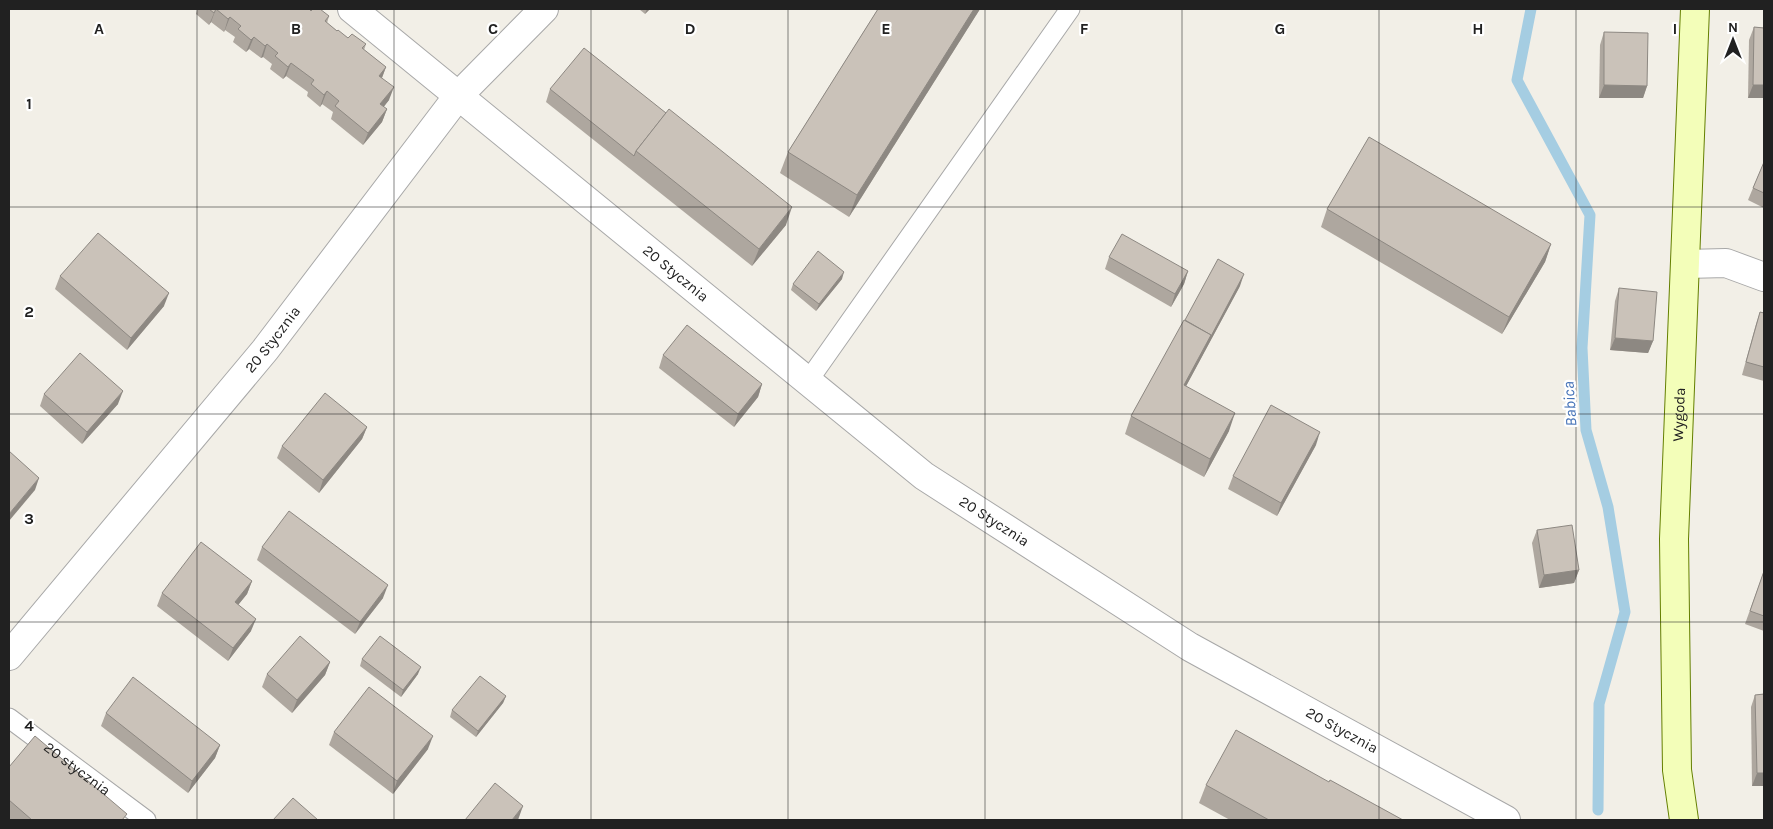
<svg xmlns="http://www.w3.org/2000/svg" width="1773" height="829" viewBox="0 0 1773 829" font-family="Karla,sans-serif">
	<rect width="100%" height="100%" fill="#f2efe7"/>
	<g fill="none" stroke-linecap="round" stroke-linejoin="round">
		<path stroke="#a5cde2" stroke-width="11" d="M 1531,9 L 1517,80 L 1590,215 L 1582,348 L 1586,430 L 1608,507 L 1625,612 L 1599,704 L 1598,810"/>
		<g stroke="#a8a8a8" stroke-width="21">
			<g id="lane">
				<path d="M 808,381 L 1070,9"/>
				<path id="s1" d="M 9,718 L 146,820"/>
			</g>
		</g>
		<g stroke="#a8a8a8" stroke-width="30">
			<g id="street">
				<path id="s2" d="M 352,9 L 924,476 L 1190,647 L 1506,820"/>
				<path d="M 1686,264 L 1726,263 L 1764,277"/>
				<path id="s3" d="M 9,656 L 265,350 L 458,96 L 544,9"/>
			</g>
		</g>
		<g stroke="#647f00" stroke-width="30">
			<g id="secondary">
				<path id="s4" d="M 1684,820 L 1677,770 L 1674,539 L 1695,9"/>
			</g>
		</g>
		<use href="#lane" stroke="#fff" stroke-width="19"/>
		<use href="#street" stroke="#fff" stroke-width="28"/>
		<use href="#secondary" stroke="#f3feb9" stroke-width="28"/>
	</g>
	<g fill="#aea79f">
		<path d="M 195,9 L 309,9 L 311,11 L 329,16 L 327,23 L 337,31 L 348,38 L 366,44 L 364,50 L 386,67 L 382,78 L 389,100 L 383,107 L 387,109 L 382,122 L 363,145 L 331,119 L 333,112 L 322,104 L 320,107 L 307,96 L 308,92 L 286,76 L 283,79 L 270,69 L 272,64 L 263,57 L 261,58 L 249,49 L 246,52 L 233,42 L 235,37 L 225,30 L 224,32 L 211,22 L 209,25 L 196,14 L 197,10 Z"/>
		<path d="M 639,9 L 650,9 L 645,14 Z"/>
		<path d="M 878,9 L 980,9 L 849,217 L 780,173 L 788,152 Z"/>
		<path d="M 1754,27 L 1764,28 L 1764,98 L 1748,98 L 1749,40 Z"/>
		<path d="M 1604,32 L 1647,86 L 1643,98 L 1599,98 L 1600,45 Z"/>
		<path d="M 550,89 L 786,225 L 752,266 L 546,102 Z"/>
		<path d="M 1764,162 L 1764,208 L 1748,200 L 1753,188 Z"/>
		<path d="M 1327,209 L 1551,244 L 1545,262 L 1502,334 L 1321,227 Z"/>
		<path d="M 1109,257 L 1188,271 L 1184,284 L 1171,307 L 1105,269 Z"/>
		<path d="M 60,276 L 164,306 L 127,350 L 55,289 Z"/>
		<path d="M 842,279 L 816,311 L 791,290 L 793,284 Z"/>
		<path d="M 1240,286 L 1186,386 L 1229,431 L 1204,477 L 1125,434 L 1131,416 L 1185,320 Z"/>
		<path d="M 1619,288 L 1653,341 L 1648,353 L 1610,350 L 1615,301 Z"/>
		<path d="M 1760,312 L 1764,313 L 1764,381 L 1742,375 L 1756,324 Z"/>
		<path d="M 663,355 L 762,384 L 758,397 L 734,427 L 659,368 Z"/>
		<path d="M 44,394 L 118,404 L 82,444 L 40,406 Z"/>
		<path d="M 367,427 L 362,439 L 319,493 L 277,458 L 282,446 Z"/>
		<path d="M 1316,445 L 1277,516 L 1228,489 L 1233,476 Z"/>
		<path d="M 1537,530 L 1579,570 L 1574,583 L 1539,588 L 1532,543 Z"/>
		<path d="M 262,547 L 383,598 L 355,634 L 257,560 Z"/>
		<path d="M 1764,571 L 1764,631 L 1745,624 Z"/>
		<path d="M 252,581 L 247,594 L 238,605 L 251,631 L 228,661 L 157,606 L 162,593 Z"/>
		<path d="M 362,659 L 418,674 L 401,697 L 360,666 Z"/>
		<path d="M 330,662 L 325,675 L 292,713 L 262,687 L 267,674 Z"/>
		<path d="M 1764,694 L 1764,786 L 1752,786 L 1751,707 L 1755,695 Z"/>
		<path d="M 506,696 L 503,703 L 476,737 L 450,717 L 452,710 Z"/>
		<path d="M 106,713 L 220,745 L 215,758 L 188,793 L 101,726 Z"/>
		<path d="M 334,732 L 428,749 L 393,794 L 329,745 Z"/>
		<path d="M 9,767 L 125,820 L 9,820 Z"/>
		<path d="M 1329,782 L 1403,820 L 1230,820 L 1199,803 L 1206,785 Z"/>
	</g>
	<g fill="#8d8882">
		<path d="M 216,9 L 211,22 L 209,25 L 214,13 Z"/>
		<path d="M 647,9 L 650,9 L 645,14 Z"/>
		<path d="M 974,9 L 980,9 L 849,217 L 857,195 Z"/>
		<path d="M 230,17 L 225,30 L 224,32 L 228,19 Z"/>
		<path d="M 254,37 L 249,49 L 246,52 L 251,40 Z"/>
		<path d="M 267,44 L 263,57 L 261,58 L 265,46 Z"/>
		<path d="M 291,63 L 286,76 L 283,79 L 288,67 Z"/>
		<path d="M 386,67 L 381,80 L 379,76 Z"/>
		<path d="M 1604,85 L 1647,86 L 1643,98 L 1599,98 Z"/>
		<path d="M 1753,85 L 1764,85 L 1764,98 L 1748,98 Z"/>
		<path d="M 394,87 L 389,100 L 376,117 L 380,104 Z"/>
		<path d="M 327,91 L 322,104 L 320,107 L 324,95 Z"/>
		<path d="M 387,109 L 382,122 L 363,145 L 368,133 Z"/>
		<path d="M 792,207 L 786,225 L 752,266 L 759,249 Z"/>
		<path d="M 1551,244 L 1545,262 L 1502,334 L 1509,317 Z"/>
		<path d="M 1188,271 L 1184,284 L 1171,307 L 1175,294 Z"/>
		<path d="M 844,272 L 842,279 L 816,311 L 819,304 Z"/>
		<path d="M 1244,274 L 1240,286 L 1177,403 L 1184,385 Z"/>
		<path d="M 169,293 L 164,306 L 127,350 L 131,338 Z"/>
		<path d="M 1615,338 L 1653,341 L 1648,353 L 1610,350 Z"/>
		<path d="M 762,384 L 758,397 L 734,427 L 738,414 Z"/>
		<path d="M 123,391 L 118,404 L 82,444 L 87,432 Z"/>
		<path d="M 1235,413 L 1229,431 L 1204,477 L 1210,459 Z"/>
		<path d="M 367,427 L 362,439 L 319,493 L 323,480 Z"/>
		<path d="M 1320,432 L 1316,445 L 1277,516 L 1281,503 Z"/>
		<path d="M 39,478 L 35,490 L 9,521 L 9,514 Z"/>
		<path d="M 1579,570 L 1574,583 L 1539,588 L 1544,575 Z"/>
		<path d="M 252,581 L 247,594 L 230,615 L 235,602 Z"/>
		<path d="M 388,585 L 383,598 L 355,634 L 360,622 Z"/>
		<path d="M 256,619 L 251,631 L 228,661 L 233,648 Z"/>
		<path d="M 330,662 L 325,675 L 292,713 L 297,700 Z"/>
		<path d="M 421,667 L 418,674 L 401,697 L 403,690 Z"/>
		<path d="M 506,696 L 503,703 L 476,737 L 478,731 Z"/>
		<path d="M 433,736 L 428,749 L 393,794 L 397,781 Z"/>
		<path d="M 220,745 L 215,758 L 188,793 L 192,781 Z"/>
		<path d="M 1757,773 L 1764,773 L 1764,786 L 1752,786 Z"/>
		<path d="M 523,806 L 518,820 L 512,820 Z"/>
	</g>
	<g fill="#cac2b9" stroke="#8d8882">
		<path d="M 209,9 L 309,9 L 311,11 L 313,9 L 320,9 L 329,16 L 325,21 L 337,31 L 338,30 L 348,38 L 352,34 L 366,44 L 362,48 L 386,67 L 379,76 L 394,87 L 380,104 L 387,109 L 368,133 L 335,106 L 339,101 L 327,91 L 324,95 L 311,84 L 314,80 L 291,63 L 288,67 L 275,56 L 278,53 L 267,44 L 265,46 L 254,37 L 251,40 L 238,29 L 241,26 L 230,17 L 228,19 L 216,9 L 214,13 Z"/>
		<path d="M 878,9 L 974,9 L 857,195 L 788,152 Z"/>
		<path d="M 1754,27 L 1764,28 L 1764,85 L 1753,85 Z"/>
		<path d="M 1604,32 L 1648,33 L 1647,86 L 1604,85 Z"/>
		<path d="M 584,48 L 666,113 L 636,151 L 634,156 L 550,89 Z"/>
		<path d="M 669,109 L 792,207 L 759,249 L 636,151 Z"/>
		<path d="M 1369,137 L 1551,244 L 1509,317 L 1327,209 Z"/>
		<path d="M 1764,162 L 1764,193 L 1753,188 Z"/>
		<path d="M 98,233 L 169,293 L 131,338 L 60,276 Z"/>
		<path d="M 1122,234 L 1188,271 L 1175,294 L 1109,257 Z"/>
		<path d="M 818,251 L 844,272 L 819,304 L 793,284 Z"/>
		<path d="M 1218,259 L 1244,274 L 1209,340 L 1211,335 L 1185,320 Z"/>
		<path d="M 1619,288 L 1657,292 L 1653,341 L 1615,338 Z"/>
		<path d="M 1760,312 L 1764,313 L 1764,367 L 1746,362 Z"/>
		<path d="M 1184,320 L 1211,335 L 1184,385 L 1235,413 L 1210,459 L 1131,416 Z"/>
		<path d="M 687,325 L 762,384 L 738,414 L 663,355 Z"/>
		<path d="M 80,353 L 123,391 L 87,432 L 44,394 Z"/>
		<path d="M 325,393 L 367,427 L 323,480 L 282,446 Z"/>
		<path d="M 1271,405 L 1320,432 L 1281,503 L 1233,476 Z"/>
		<path d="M 9,451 L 39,478 L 9,514 Z"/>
		<path d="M 289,511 L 388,585 L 360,622 L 262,547 Z"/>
		<path d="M 1572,525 L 1579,570 L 1544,575 L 1537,530 Z"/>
		<path d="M 201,542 L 252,581 L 235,602 L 256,619 L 233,648 L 162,593 Z"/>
		<path d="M 1764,571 L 1764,616 L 1750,611 Z"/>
		<path d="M 300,636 L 330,662 L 297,700 L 267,674 Z"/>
		<path d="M 380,636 L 421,667 L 403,690 L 362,659 Z"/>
		<path d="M 480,676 L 506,696 L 478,731 L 452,710 Z"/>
		<path d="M 133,677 L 220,745 L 192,781 L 106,713 Z"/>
		<path d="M 369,687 L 433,736 L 397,781 L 334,732 Z"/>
		<path d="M 1764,694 L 1764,773 L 1757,773 L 1755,695 Z"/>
		<path d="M 1236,730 L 1329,782 L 1330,780 L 1403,820 L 1269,820 L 1206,785 Z"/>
		<path d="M 35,736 L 127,814 L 122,820 L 32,820 L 9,800 L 9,767 Z"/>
		<path d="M 495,783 L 523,806 L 512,820 L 465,820 Z"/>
		<path d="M 293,798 L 318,820 L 273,820 Z"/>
	</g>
	<path fill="none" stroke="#212121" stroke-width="1" stroke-opacity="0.55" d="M 197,9 L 197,820M 394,9 L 394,820M 591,9 L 591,820M 788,9 L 788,820M 985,9 L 985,820M 1182,9 L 1182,820M 1379,9 L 1379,820M 1576,9 L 1576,820M 9,207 L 1764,207M 9,414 L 1764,414M 9,622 L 1764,622"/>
	<g text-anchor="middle" stroke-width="4.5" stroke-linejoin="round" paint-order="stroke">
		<g font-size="15" fill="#212121" stroke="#fff">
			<text dy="5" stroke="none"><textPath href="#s2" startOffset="418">20 Stycznia</textPath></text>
			<text dy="5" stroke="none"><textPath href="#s3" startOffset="412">20 Stycznia</textPath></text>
			<text dy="5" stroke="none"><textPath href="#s4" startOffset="406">Wygoda</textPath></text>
			<text dy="5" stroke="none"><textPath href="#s2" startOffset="822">20 Stycznia</textPath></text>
			<text dy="5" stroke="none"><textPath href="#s2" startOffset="1228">20 Stycznia</textPath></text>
			<text dy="5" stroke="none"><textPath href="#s1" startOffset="85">20 stycznia</textPath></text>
		</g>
		<g font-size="16" font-style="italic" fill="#4673b8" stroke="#fff">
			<text transform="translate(1569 404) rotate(-94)" y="6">Babica</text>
		</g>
	</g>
	<g font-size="16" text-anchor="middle" font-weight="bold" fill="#212121" stroke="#fff" stroke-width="4.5" stroke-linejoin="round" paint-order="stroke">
		<text x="99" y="34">A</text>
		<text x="296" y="34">B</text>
		<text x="493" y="34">C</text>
		<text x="690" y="34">D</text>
		<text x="886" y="34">E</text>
		<text x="1084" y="34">F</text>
		<text x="1280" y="34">G</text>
		<text x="1478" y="34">H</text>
		<text x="1675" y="34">I</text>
		<text x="29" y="109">1</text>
		<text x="29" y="317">2</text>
		<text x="29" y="524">3</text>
		<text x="29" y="731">4</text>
	</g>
	<rect width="1773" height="829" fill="none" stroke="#212121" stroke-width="20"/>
	<g transform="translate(1733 40)" stroke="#ffffff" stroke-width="4" paint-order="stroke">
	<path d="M0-4L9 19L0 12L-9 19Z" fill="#212121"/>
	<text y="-8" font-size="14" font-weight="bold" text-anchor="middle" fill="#212121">N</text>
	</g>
</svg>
